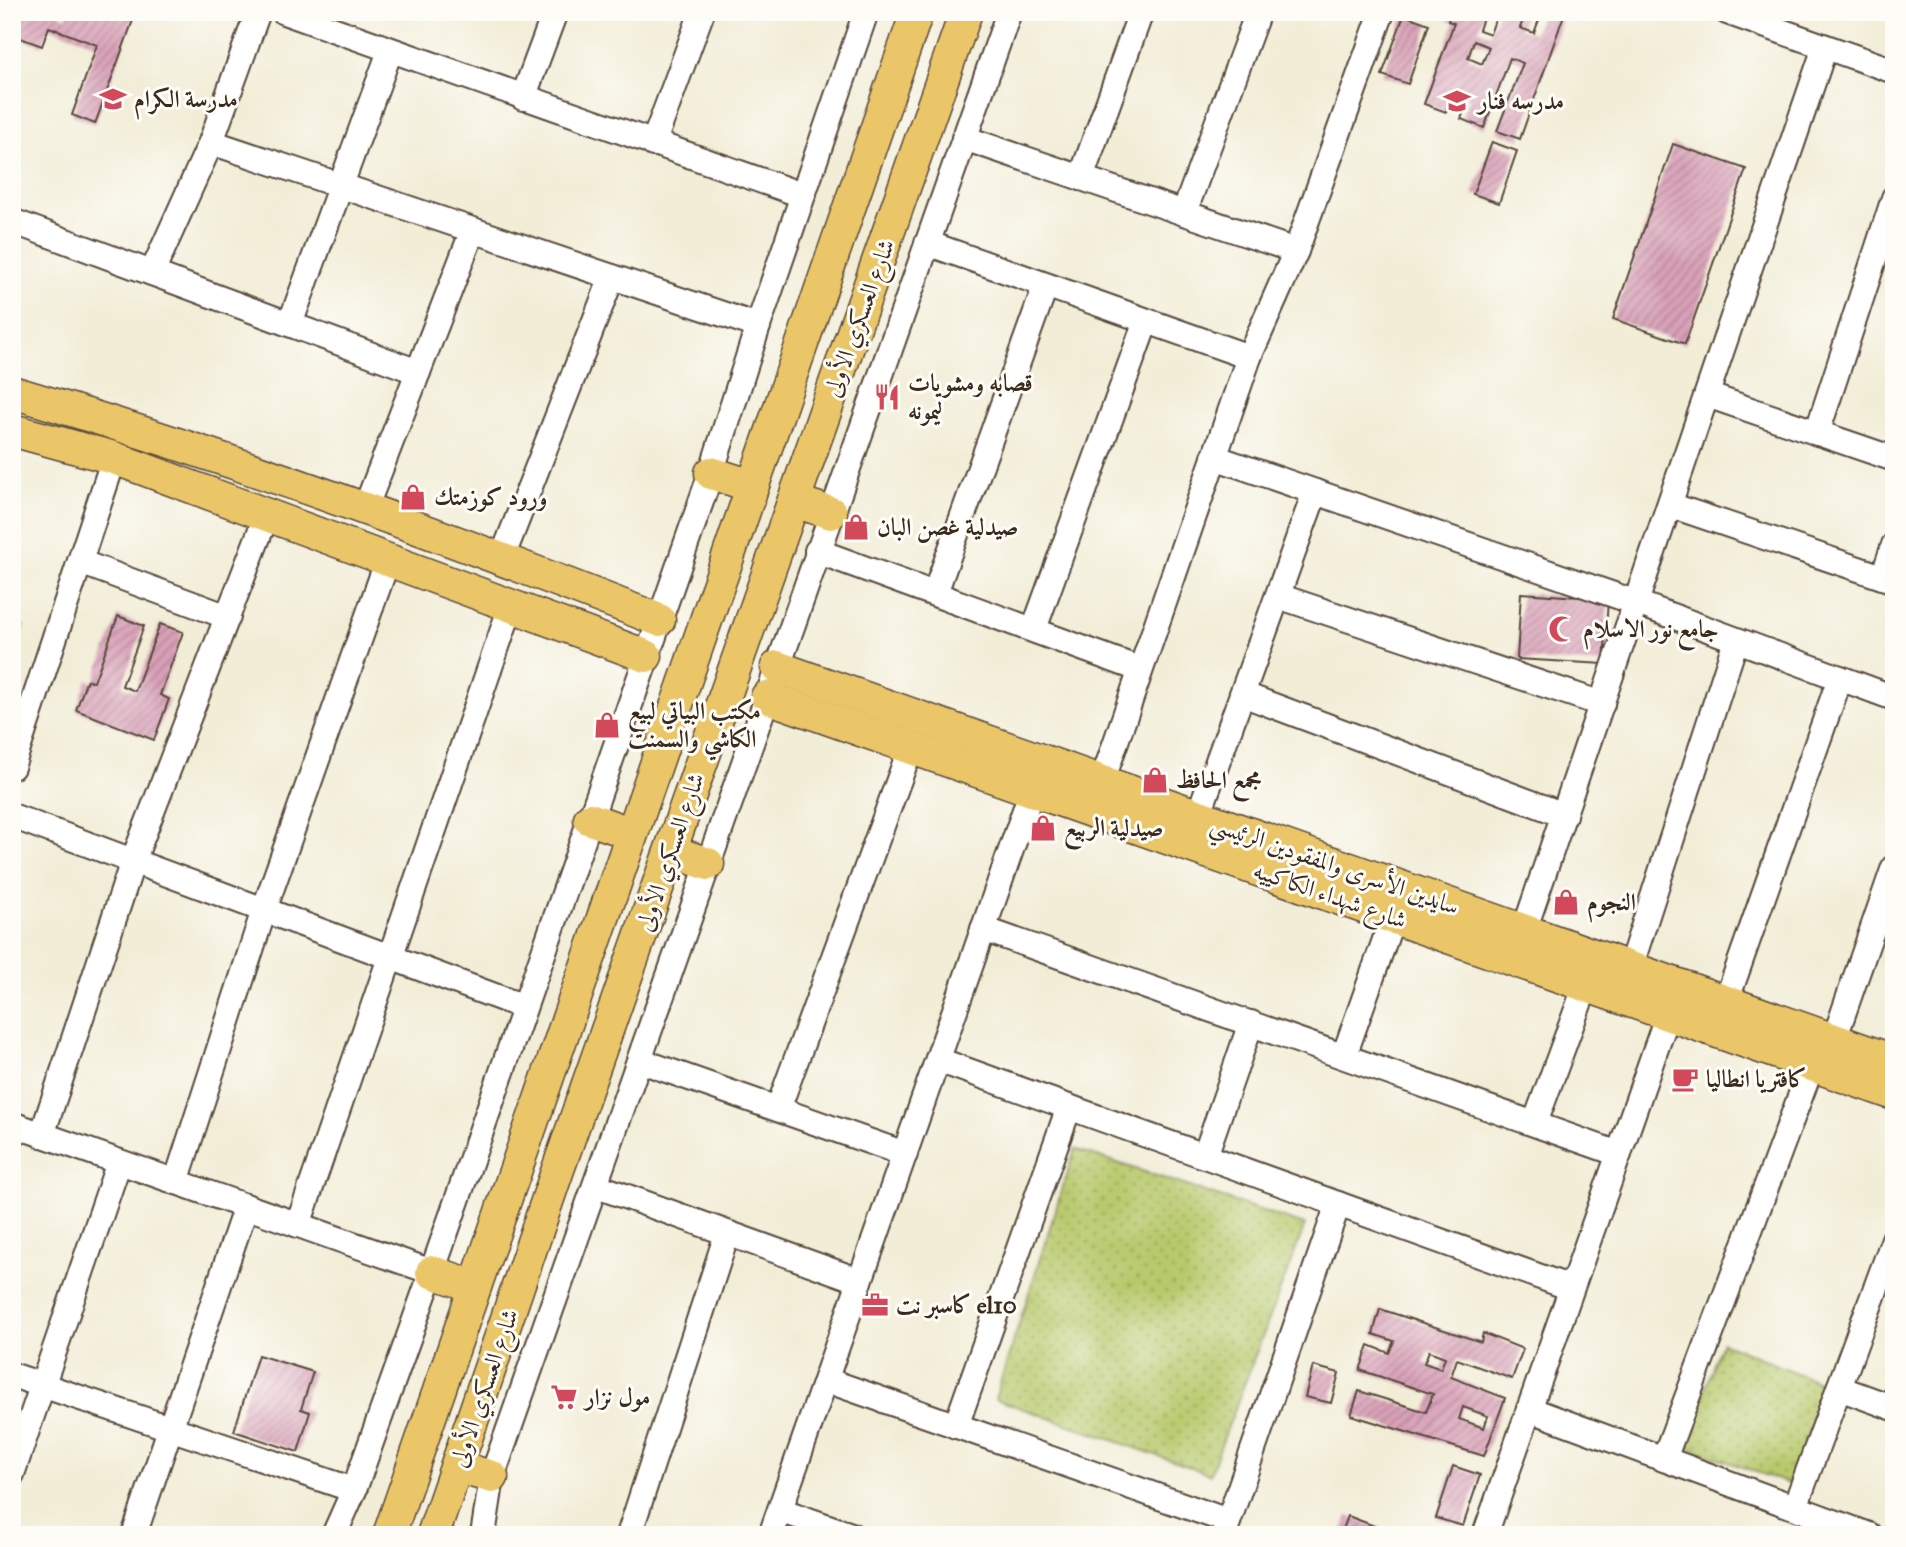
<svg xmlns="http://www.w3.org/2000/svg" width="1906" height="1547" viewBox="0 0 1906 1547" font-family="'IM FELL Great Primer',Amiri,serif">
	<defs>
		<pattern id="grass-dots" width="8" height="8" patternUnits="userSpaceOnUse" patternTransform="scale(1.75)"><rect width="8" height="8" fill="#b8c96c"/><path d="M2 2h.1M6 6h.1" fill="none" stroke="#97a358" stroke-width="1.8" stroke-linecap="round"/></pattern>
		<pattern id="building-hatch" width="6" height="6" patternUnits="userSpaceOnUse" patternTransform="scale(1.75)"><rect width="6" height="6" fill="#d9a1b8"/><path d="M-1 1l2-2M0 6l6-6M5 7l2-2" fill="none" stroke="#b18395"/></pattern>
	</defs>
	<rect width="100%" height="100%" fill="#fdfcf7"/>
	<filter id="ink" filterUnits="userSpaceOnUse"><feTurbulence type="fractalNoise" baseFrequency=".0143" numOctaves="2"/><feDisplacementMap in="SourceGraphic" scale="14" xChannelSelector="R" yChannelSelector="G"/><feConvolveMatrix kernelMatrix="1 2 1 2 8 2 1 2 1" color-interpolation-filters="sRGB"/></filter>
	<filter id="wash" filterUnits="userSpaceOnUse"><feTurbulence type="fractalNoise" baseFrequency=".00686" numOctaves="4" result="noise"/><feDisplacementMap in="SourceGraphic" scale="28" xChannelSelector="R" yChannelSelector="G"/><feGaussianBlur stdDeviation="1.57" result="paint"/><feColorMatrix in="noise" values="0 0 0 0 0 0 0 0 0 0 0 0 0 0 0 0 0 1.4 0 .05"/><feComposite in="paint" operator="in"/></filter>
	<g filter="url(#wash)">
		<rect width="100%" height="100%" fill="#f2edd7"/>
		<g fill="url(#grass-dots)" stroke="#7a7a45" stroke-width="2">
			<path d="M 1075,1149 L 1305,1225 L 1210,1474 L 995,1399 Z"/>
			<path d="M 1722,1342 L 1826,1385 L 1789,1484 L 1684,1446 Z"/>
		</g>
		<path fill="#b8c96c" stroke="#7a7a45" stroke-width="2" d="M 12,623 L 23,626 L 12,659 Z"/>
		<g id="blocks">
			<g fill="url(#building-hatch)" fill-rule="evenodd">
				<path d="M 12,12 L 22,15 L 23,12 L 54,12 L 67,17 L 68,12 L 136,12 L 95,124 L 72,115 L 97,45 L 49,27 L 42,46 L 12,35 Z"/>
				<path d="M 1451,12 L 1485,12 L 1479,30 L 1490,34 L 1498,12 L 1526,12 L 1520,28 L 1534,33 L 1542,12 L 1565,12 L 1520,139 L 1497,131 L 1523,63 L 1510,58 L 1484,128 L 1461,119 L 1469,97 L 1453,91 L 1446,112 L 1424,104 L 1454,23 L 1448,21 ZM 1474,41 L 1489,47 L 1482,64 L 1468,58 Z"/>
				<path d="M 1404,15 L 1429,24 L 1408,84 L 1382,75 Z"/>
				<path d="M 1492,142 L 1517,151 L 1499,203 L 1473,194 Z"/>
				<path d="M 1673,144 L 1746,169 L 1685,344 L 1613,319 Z"/>
				<path d="M 1521,593 L 1608,599 L 1604,664 L 1517,659 Z"/>
				<path d="M 118,616 L 144,626 L 122,686 L 135,691 L 160,624 L 183,632 L 160,695 L 169,699 L 154,740 L 76,710 L 87,680 L 94,682 Z"/>
				<path d="M 1380,1309 L 1481,1342 L 1483,1333 L 1523,1349 L 1512,1379 L 1457,1359 L 1451,1377 L 1505,1398 L 1484,1456 L 1351,1415 L 1359,1391 L 1426,1412 L 1433,1394 L 1360,1370 L 1369,1345 L 1389,1353 L 1394,1341 L 1373,1334 ZM 1429,1351 L 1445,1357 L 1441,1369 L 1424,1363 ZM 1463,1407 L 1488,1416 L 1484,1428 L 1459,1419 Z"/>
				<path d="M 258,1355 L 313,1372 L 301,1409 L 310,1412 L 298,1452 L 234,1431 Z"/>
				<path d="M 1313,1366 L 1339,1373 L 1331,1403 L 1305,1397 Z"/>
				<path d="M 1453,1466 L 1480,1475 L 1463,1526 L 1436,1518 Z"/>
				<path d="M 1348,1516 L 1393,1533 L 1392,1535 L 1341,1535 Z"/>
			</g>
		</g>
	</g>
	<g filter="url(#ink)">
		<use href="#blocks" fill-opacity="0" stroke="#56473a" stroke-width="2"/>
		<g fill="none" stroke-linecap="round" stroke-linejoin="round">
			<g stroke="#56473a" stroke-width="28">
				<g id="minor">
					<path d="M 284,12 L 802,195"/>
					<path d="M 1727,12 L 1894,71"/>
					<path d="M 523,98 L 555,12"/>
					<path d="M 964,138 L 1296,251"/>
					<path d="M 211,142 L 758,326"/>
					<path d="M 653,144 L 702,12"/>
					<path d="M 1081,178 L 1141,12"/>
					<path d="M 1184,213 L 1258,12"/>
					<path d="M 12,221 L 418,372"/>
					<path d="M 927,243 L 1249,357"/>
					<path d="M 152,273 L 211,142 L 258,12"/>
					<path d="M 290,324 L 390,51"/>
					<path d="M 1707,395 L 1894,459"/>
					<path d="M 1817,433 L 1894,198"/>
					<path d="M 1214,457 L 1637,603 L 1894,698"/>
					<path d="M 1670,505 L 1894,581"/>
					<path d="M 365,509 L 473,230"/>
					<path d="M 817,551 L 1139,669"/>
					<path d="M 502,558 L 612,277"/>
					<path d="M 80,562 L 228,617"/>
					<path d="M 1883,577 L 1894,545"/>
					<path d="M 935,593 L 1045,287"/>
					<path d="M 1278,596 L 1602,704"/>
					<path d="M 1034,629 L 1146,321"/>
					<path d="M 1242,694 L 1564,815"/>
					<path d="M 12,767 L 114,458"/>
					<path d="M 1102,782 L 1249,357 L 1296,251 L 1382,12"/>
					<path d="M 12,816 L 524,1007"/>
					<path d="M 1198,816 L 1315,492"/>
					<path d="M 983,929 L 1619,1154"/>
					<path d="M 1524,931 L 1825,47"/>
					<path d="M 1630,968 L 1736,640"/>
					<path d="M 1726,1002 L 1840,678"/>
					<path d="M 1834,1040 L 1894,867"/>
					<path d="M 1344,1056 L 1393,917"/>
					<path d="M 938,1060 L 1571,1288"/>
					<path d="M 641,1061 L 905,1154"/>
					<path d="M 778,1109 L 911,747"/>
					<path d="M 1535,1123 L 1586,985"/>
					<path d="M 12,1124 L 432,1272"/>
					<path d="M 42,1135 L 133,861 L 267,514"/>
					<path d="M 1205,1156 L 1251,1023"/>
					<path d="M 176,1182 L 264,910 L 388,559"/>
					<path d="M 597,1186 L 860,1281"/>
					<path d="M 298,1225 L 512,603"/>
					<path d="M 12,1375 L 354,1490"/>
					<path d="M 826,1380 L 1228,1521"/>
					<path d="M 1839,1388 L 1894,1408"/>
					<path d="M 1529,1409 L 1869,1535"/>
					<path d="M 956,1426 L 1069,1107"/>
					<path d="M 1664,1459 L 1812,1065"/>
					<path d="M 12,1474 L 119,1162"/>
					<path d="M 1795,1507 L 1894,1239"/>
					<path d="M 780,1510 L 851,1535"/>
					<path d="M 1224,1534 L 1338,1204"/>
					<path d="M 134,1535 L 246,1206"/>
					<path d="M 334,1535 L 354,1490 L 432,1272 L 711,473 L 758,326 L 866,12"/>
					<path d="M 483,1535 L 492,1477 L 1009,12"/>
					<path d="M 629,1535 L 727,1234"/>
					<path d="M 771,1535 L 1032,790"/>
					<path d="M 1485,1535 L 1668,1014"/>
				</g>
			</g>
			<g stroke="#56473a" stroke-width="35">
				<g id="major">
					<path d="M 12,392 C 231,457 446,536 659,620"/>
					<path d="M 12,430 L 114,458 L 646,656"/>
					<path d="M 711,473 L 752,486"/>
					<path d="M 794,501 L 831,513"/>
					<path d="M 777,667 L 1894,1061"/>
					<path d="M 767,697 L 1894,1094"/>
					<path d="M 590,819 L 630,833"/>
					<path d="M 671,851 L 708,864"/>
					<path d="M 432,1272 L 474,1286"/>
					<path d="M 458,1467 L 492,1477"/>
					<path d="M 389,1535 L 917,12"/>
					<path d="M 433,1535 L 556,1175 L 966,12"/>
				</g>
			</g>
			<use href="#minor" stroke="#fff" stroke-width="24"/>
			<use href="#major" stroke="#ebc669" stroke-width="32"/>
		</g>
	</g>
	<defs>
		<g id="school-bare" transform="scale(2.1)"><path d="M0-5L7-2L0 1L-7-2ZM-4 1L0 2.5L4 1V4Q0 6-4 4Z" fill="#d1495b" stroke="#fdfcf7" stroke-width="2.5" paint-order="stroke"/></g>
		<g id="restaurant-bare" transform="scale(2.1)"><path d="M-5-6h1v4h1v-4h1v4h1v-4h1v5L-1.5 .5V6h-2V.5L-5-1ZM5-6V6H3V1.5H1.5Q1.5-4 5-6Z" fill="#d1495b" stroke="#fdfcf7" stroke-width="2.5" paint-order="stroke"/></g>
		<g id="shop-bare" transform="scale(2.1)"><path d="M-5-2.5h2.3a2.7 3.5 0 0 1 5.4 0H5L5.5 6h-11ZM-1.5-2.5h3a1.5 2.3 0 0 0-3 0Z" fill="#d1495b" stroke="#fdfcf7" stroke-width="2.5" paint-order="stroke"/></g>
		<g id="mosque-bare" transform="scale(2.1)"><path d="M3.5-4.9A6 6 0 1 0 3.5 4.9A5 5 0 1 1 3.5-4.9Z" fill="#d1495b" stroke="#fdfcf7" stroke-width="2.5" paint-order="stroke"/></g>
		<g id="cafe-bare" transform="scale(2.1)"><path d="M-5.5-4.5H6V0H3Q3 3.5 0 3.5H-2.5Q-5.5 3.5-5.5 0ZM3-3.2v2h1.7v-2ZM-6 4.5H4V6H-6Z" fill="#d1495b" stroke="#fdfcf7" stroke-width="2.5" paint-order="stroke"/></g>
		<g id="office-bare" transform="scale(2.1)"><path d="M-6-3h4V-5.5h4V-3h4V5H-6ZM-1-4.5V-3h2v-1.5ZM-6 0V1H6V0Z" fill="#d1495b" stroke="#fdfcf7" stroke-width="2.5" paint-order="stroke"/></g>
		<g id="supermarket-bare" transform="scale(2.1)"><path d="M-6-5.5h2.5l.6 2H6L4.5 2H-2.5L-4.4-4H-6ZM-1.5 3.2a1.3 1.3 0 1 0 .1 0ZM3 3.2a1.3 1.3 0 1 0 .1 0Z" fill="#d1495b" stroke="#fdfcf7" stroke-width="2.5" paint-order="stroke"/></g>
	</defs>
	<g fill-rule="evenodd">
		<use href="#school-bare" x="113" y="99"/>
		<use href="#school-bare" x="1457" y="101"/>
		<use href="#restaurant-bare" x="887" y="397"/>
		<use href="#shop-bare" x="413" y="497"/>
		<use href="#shop-bare" x="856" y="527"/>
		<use href="#mosque-bare" x="1562" y="629"/>
		<use href="#shop-bare" x="607" y="725"/>
		<use href="#shop-bare" x="1155" y="780"/>
		<use href="#shop-bare" x="1043" y="828"/>
		<use href="#shop-bare" x="1566" y="902"/>
		<use href="#cafe-bare" x="1685" y="1079"/>
		<use href="#office-bare" x="875" y="1305"/>
		<use href="#supermarket-bare" x="564" y="1397"/>
	</g>
	<g text-anchor="middle" stroke-width="6" stroke-linejoin="round" paint-order="stroke">
		<g font-size="24" font-weight="bold" fill="#3b2a1e" stroke="#fdfcf7" text-anchor="start">
			<text x="134" y="107">مدرسة الكرام</text>
			<text x="1478" y="109">مدرسه فنار</text>
			<text x="908" y="391">قصابه ومشويات<tspan x="908" dy="28">ليمونه</tspan></text>
			<text x="434" y="505">ورود كوزمتك</text>
			<text x="877" y="535">صيدلية غصن البان</text>
			<text x="1583" y="637">جامع نور الاسلام</text>
			<text x="628" y="719">مكتب البياتي لبيع<tspan x="628" dy="28">الكاشي والسمنت</tspan></text>
			<text x="1176" y="788">مجمع الحافظ</text>
			<text x="1064" y="836">صيدلية الربيع</text>
			<text x="1587" y="910">النجوم</text>
			<text x="1706" y="1087">كافتريا انطاليا</text>
			<text x="896" y="1313">كاسبر نت el10</text>
			<text x="585" y="1405">مول نزار</text>
		</g>
		<g font-size="24" fill="#3b2a1e" stroke="#fdfcf7">
			<text transform="translate(859 318) rotate(-70)" y="8">شارع العسكري الأولى</text>
			<text transform="translate(670 852) rotate(-71)" y="8">شارع العسكري الأولى</text>
			<text transform="translate(1335 865) rotate(19)" y="8">سايدين الأسرى والمفقودين الرئيسي</text>
			<text transform="translate(1330 895) rotate(19)" y="8">شارع شهداء الكاكييه</text>
			<text transform="translate(484 1388) rotate(-71)" y="8">شارع العسكري الأولى</text>
		</g>
	</g>
	<rect width="1906" height="1547" fill="none" stroke="#fdfcf7" stroke-width="42"/>
</svg>
